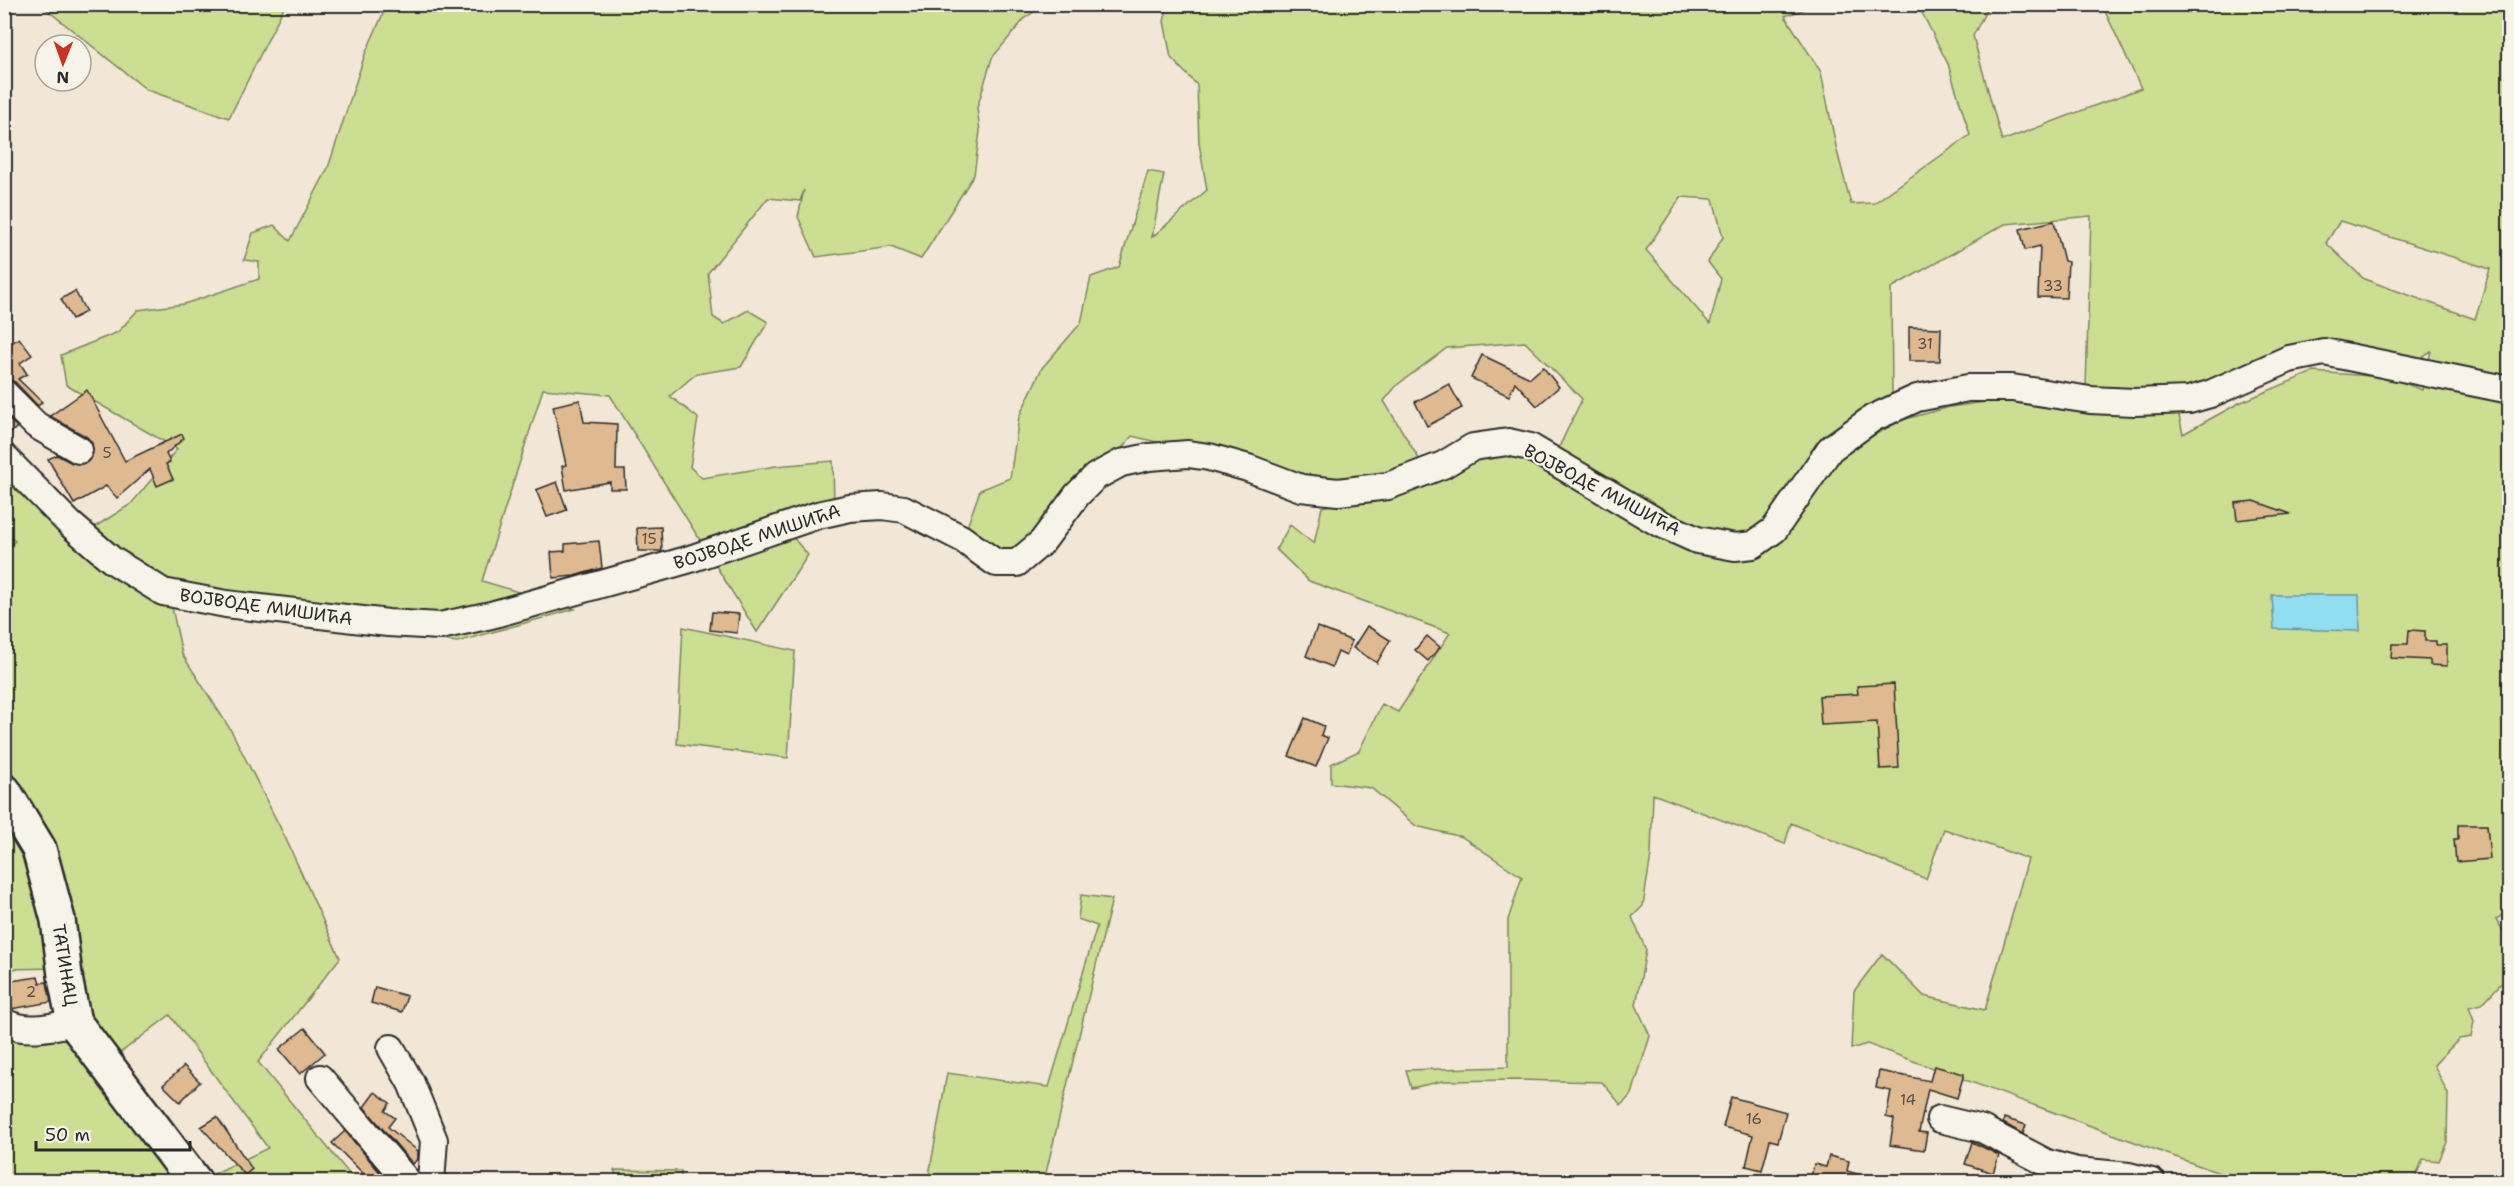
<svg xmlns="http://www.w3.org/2000/svg" width="2514" height="1186" viewBox="0 0 2514 1186" font-family="'Shantell Sans',sans-serif">
	<rect width="100%" height="100%" fill="#f2e7d6"/>
	<filter id="ink" filterUnits="userSpaceOnUse"><feTurbulence type="fractalNoise" baseFrequency=".0167" numOctaves="2"/><feDisplacementMap in="SourceGraphic" scale="12" xChannelSelector="R" yChannelSelector="G"/><feConvolveMatrix kernelMatrix="1 2 1 2 8 2 1 2 1" color-interpolation-filters="sRGB"/></filter>
	<g filter="url(#ink)">
		<g fill="#ccde92" stroke="#7c845e" stroke-width="1.5" fill-rule="evenodd">
			<path d="M 41,5 L 285,5 L 229,118 L 147,90 Z"/>
			<path d="M 387,5 L 1044,5 L 1025,18 L 992,58 L 977,108 L 980,131 L 974,175 L 921,259 L 891,247 L 816,257 L 798,217 L 804,190 L 800,201 L 768,198 L 708,273 L 713,317 L 724,324 L 748,310 L 768,322 L 741,367 L 696,374 L 670,396 L 698,418 L 690,467 L 702,478 L 776,466 L 833,461 L 834,505 L 790,534 L 808,555 L 757,632 L 610,395 L 543,389 L 482,581 L 575,609 L 457,642 L 171,603 L 182,654 L 232,732 L 285,837 L 340,958 L 258,1062 L 355,1181 L 5,1181 L 5,1010 L 16,1020 L 62,1018 L 59,968 L 5,969 L 4,551 L 15,541 L 5,533 L 4,443 L 90,530 L 131,504 L 177,449 L 66,385 L 61,355 L 118,332 L 138,310 L 184,304 L 259,279 L 259,262 L 244,260 L 253,233 L 274,225 L 290,241 L 328,168 L 365,54 ZM 170,1015 L 268,1148 L 205,1178 L 115,1057 Z"/>
			<path d="M 1168,5 L 1816,5 L 1785,16 L 1821,72 L 1837,151 L 1851,204 L 1874,203 L 1970,135 L 1948,64 L 1918,5 L 1989,5 L 1973,36 L 2002,141 L 2141,88 L 2102,5 L 2509,5 L 2510,911 L 2496,919 L 2505,934 L 2506,978 L 2482,1004 L 2469,1007 L 2474,1021 L 2471,1037 L 2459,1039 L 2434,1065 L 2448,1094 L 2447,1142 L 2439,1161 L 2423,1159 L 2414,1181 L 2233,1181 L 2233,1178 L 1867,1044 L 1851,1049 L 1854,991 L 1882,954 L 1924,996 L 1985,1010 L 2028,859 L 1944,829 L 1926,879 L 1791,823 L 1785,844 L 1653,794 L 1651,855 L 1643,906 L 1632,917 L 1646,950 L 1636,1005 L 1650,1036 L 1632,1094 L 1621,1105 L 1602,1082 L 1516,1080 L 1443,1081 L 1411,1088 L 1406,1070 L 1508,1067 L 1508,920 L 1522,877 L 1462,837 L 1416,826 L 1371,788 L 1331,783 L 1331,764 L 1359,751 L 1382,704 L 1398,712 L 1450,633 L 1309,581 L 1276,549 L 1290,525 L 1314,544 L 1322,507 L 1432,482 L 1375,478 L 1336,481 L 1317,480 L 1132,436 L 1024,568 L 966,530 L 980,490 L 1010,478 L 1019,417 L 1042,368 L 1081,323 L 1091,277 L 1119,267 L 1148,171 L 1164,174 L 1152,237 L 1207,190 L 1199,143 L 1197,85 L 1171,58 L 1164,21 ZM 1681,197 L 1713,199 L 1723,237 L 1708,262 L 1721,279 L 1710,324 L 1646,250 ZM 2091,216 L 2086,388 L 2173,411 L 1992,401 L 1950,407 L 1902,420 L 1841,453 L 1892,395 L 1891,288 L 2005,224 ZM 2340,221 L 2490,269 L 2475,319 L 2364,279 L 2326,243 ZM 1525,342 L 1582,399 L 1559,447 L 1422,464 L 1384,401 L 1397,385 L 1447,348 ZM 2293,347 L 2386,377 L 2313,372 L 2239,403 L 2183,434 L 2178,411 ZM 2431,351 L 2422,390 L 2391,378 Z"/>
			<path d="M 683,627 L 795,651 L 788,758 L 677,744 Z"/>
			<path d="M 1081,895 L 1112,899 L 1044,1181 L 928,1181 L 947,1073 L 1049,1087 L 1097,926 L 1078,919 Z"/>
			<path d="M 614,1170 L 681,1171 L 681,1181 L 619,1181 Z"/>
		</g>
		<path fill="#91def1" stroke="#6896a2" stroke-width="1.5" d="M 2272,595 L 2359,595 L 2360,631 L 2274,629 Z"/>
		<g fill="#dfb990" stroke="#2b2b2b" stroke-width="1.5">
			<path d="M 2054,221 L 2064,261 L 2068,262 L 2066,298 L 2038,297 L 2040,246 L 2025,250 L 2020,229 Z"/>
			<path d="M 75,291 L 86,312 L 72,319 L 61,299 Z"/>
			<path d="M 1909,327 L 1941,328 L 1940,361 L 1909,361 Z"/>
			<path d="M 4,338 L 9,345 L 19,338 L 32,355 L 20,363 L 27,374 L 18,379 L 42,402 L 38,406 L 15,382 L 4,378 Z"/>
			<path d="M 1482,355 L 1530,378 L 1543,367 L 1559,387 L 1537,406 L 1515,382 L 1509,396 L 1471,378 Z"/>
			<path d="M 1449,384 L 1462,408 L 1427,426 L 1415,402 Z"/>
			<path d="M 87,390 L 125,461 L 182,434 L 184,438 L 166,454 L 170,462 L 166,464 L 173,479 L 157,486 L 150,469 L 117,498 L 106,486 L 74,504 L 48,459 L 57,455 L 72,463 L 86,463 L 92,457 L 92,443 L 87,437 L 50,416 Z"/>
			<path d="M 580,400 L 584,422 L 617,424 L 616,470 L 625,470 L 626,489 L 610,489 L 610,482 L 566,490 L 562,466 L 566,465 L 553,406 Z"/>
			<path d="M 4,415 L 17,427 L 4,440 Z"/>
			<path d="M 557,482 L 567,510 L 547,517 L 536,490 Z"/>
			<path d="M 2254,501 L 2291,514 L 2237,520 L 2235,503 Z"/>
			<path d="M 661,527 L 662,551 L 638,551 L 637,528 Z"/>
			<path d="M 599,541 L 602,568 L 574,576 L 553,578 L 551,552 L 565,551 L 565,544 Z"/>
			<path d="M 712,612 L 739,614 L 737,633 L 710,630 Z"/>
			<path d="M 1367,626 L 1390,640 L 1377,663 L 1353,648 Z"/>
			<path d="M 1317,627 L 1352,641 L 1346,656 L 1338,652 L 1332,667 L 1306,656 Z"/>
			<path d="M 2409,630 L 2425,631 L 2425,641 L 2436,641 L 2436,645 L 2447,645 L 2447,666 L 2430,665 L 2430,660 L 2391,658 L 2392,644 L 2408,644 Z"/>
			<path d="M 1427,636 L 1440,647 L 1428,661 L 1415,650 Z"/>
			<path d="M 1894,684 L 1899,768 L 1880,769 L 1877,722 L 1821,725 L 1819,696 L 1858,694 L 1857,686 Z"/>
			<path d="M 1305,718 L 1324,726 L 1321,735 L 1328,738 L 1316,767 L 1289,756 Z"/>
			<path d="M 2458,825 L 2487,825 L 2490,859 L 2456,862 L 2454,839 L 2458,839 Z"/>
			<path d="M 38,977 L 40,983 L 47,982 L 51,1002 L 11,1009 L 4,1007 L 4,982 Z"/>
			<path d="M 375,987 L 407,996 L 402,1012 L 371,1003 Z"/>
			<path d="M 305,1028 L 325,1053 L 300,1074 L 279,1049 Z"/>
			<path d="M 184,1066 L 200,1082 L 180,1102 L 163,1085 Z"/>
			<path d="M 1934,1066 L 1964,1074 L 1957,1098 L 1928,1089 L 1919,1132 L 1927,1133 L 1924,1150 L 1890,1145 L 1894,1119 L 1886,1117 L 1891,1091 L 1876,1088 L 1879,1071 L 1930,1081 Z"/>
			<path d="M 375,1092 L 390,1103 L 385,1111 L 395,1118 L 388,1127 L 418,1151 L 418,1158 L 413,1164 L 364,1107 Z"/>
			<path d="M 1731,1097 L 1786,1112 L 1778,1142 L 1770,1140 L 1762,1170 L 1746,1166 L 1753,1135 L 1723,1127 Z"/>
			<path d="M 217,1117 L 252,1169 L 245,1175 L 201,1127 Z"/>
			<path d="M 2004,1118 L 2026,1125 L 2023,1134 L 2003,1123 Z"/>
			<path d="M 345,1131 L 388,1182 L 372,1182 L 332,1143 Z"/>
			<path d="M 1972,1142 L 1999,1155 L 1993,1173 L 1965,1164 Z"/>
			<path d="M 1829,1156 L 1849,1161 L 1847,1171 L 1861,1175 L 1860,1182 L 1810,1182 L 1814,1164 L 1826,1167 Z"/>
		</g>
		<g fill="none" stroke-linecap="round" stroke-linejoin="round">
			<g stroke="#2b2b2b" stroke-width="30">
				<g id="street">
					<path d="M 4,393 L 36,425 L 79,450"/>
					<path d="M 4,457 L 70,524 L 112,560 L 163,592 L 226,604 L 388,623 L 440,626 L 491,615 L 687,560 L 818,515 L 850,508 L 882,506 L 904,509 L 961,538 L 996,563 L 1017,563 L 1042,542 L 1077,495 L 1095,477 L 1121,463 L 1149,457 L 1188,454 L 1209,457 L 1248,468 L 1301,488 L 1338,492 L 1388,486 L 1443,465 L 1473,447 L 1508,442 L 1530,447 L 1659,523 L 1697,540 L 1735,547 L 1753,545 L 1774,530 L 1830,449 L 1873,418 L 1917,398 L 1968,388 L 2012,388 L 2090,400 L 2134,402 L 2189,400 L 2210,394 L 2289,359 L 2324,352 L 2510,390"/>
					<path d="M 4,1022 C 26,1034 52,1027 74,1022"/>
					<path d="M 391,1048 L 411,1083 L 434,1140 L 431,1182"/>
					<path d="M 320,1078 L 408,1182"/>
					<path d="M 1940,1119 L 1982,1129 L 2047,1163 L 2077,1171 L 2129,1176 L 2152,1182"/>
				</g>
			</g>
			<g stroke="#2b2b2b" stroke-width="38">
				<path id="secondary" d="M 4,791 L 39,849 L 58,920 L 66,983 L 74,1022 L 195,1182"/>
			</g>
			<use href="#street" stroke="#f7f3e8" stroke-width="26"/>
			<use href="#secondary" stroke="#f7f3e8" stroke-width="33"/>
		</g>
	</g>
	<g text-anchor="middle" stroke-width="4.5" stroke-linejoin="round" paint-order="stroke">
		<g font-size="15" fill="#584e44">
			<text x="2053" y="291">33</text>
			<text x="1925" y="349">31</text>
			<text x="107" y="458">5</text>
			<text x="649" y="544">15</text>
			<text x="31" y="997">2</text>
			<text x="1908" y="1105">14</text>
			<text x="1754" y="1124">16</text>
		</g>
		<g font-size="18" fill="#2b2b2b" stroke="#f7f3e8">
			<text transform="translate(1602 490) rotate(28)" y="6">ВОЈВОДЕ МИШИЋА</text>
			<text transform="translate(757 537) rotate(-18)" y="6">ВОЈВОДЕ МИШИЋА</text>
			<text transform="translate(266 607) rotate(8)" y="6">ВОЈВОДЕ МИШИЋА</text>
			<text transform="translate(65 965) rotate(81)" y="6">ТАТИНАЦ</text>
		</g>
	</g>
	<rect width="2514" height="1186" fill="none" stroke="#f7f3e8" stroke-width="24"/>
	<rect x="12" y="12" width="2490" height="1162" fill="none" stroke="#2b2b2b" stroke-width="2" filter="url(#ink)"/>
	<g transform="translate(63 63) rotate(181)"><circle r="28" fill="#f7f3e8" stroke="#a5a39c" stroke-width="1.5"/>
	<path d="M0-4.5L10 22L0 15L-10 22Z" fill="#c8321e"/>
	<text y="-9" font-size="16" font-weight="bold" text-anchor="middle" fill="#2b2b2b">N</text>
	</g>
	<path d="M36 1141v9h154v-9" fill="none" stroke="#2b2b2b" stroke-width="3"/>
	<text x="45" y="1141" font-size="18" fill="#2b2b2b" stroke="#f7f3e8" stroke-width="4.5" paint-order="stroke">50 m</text>
</svg>
